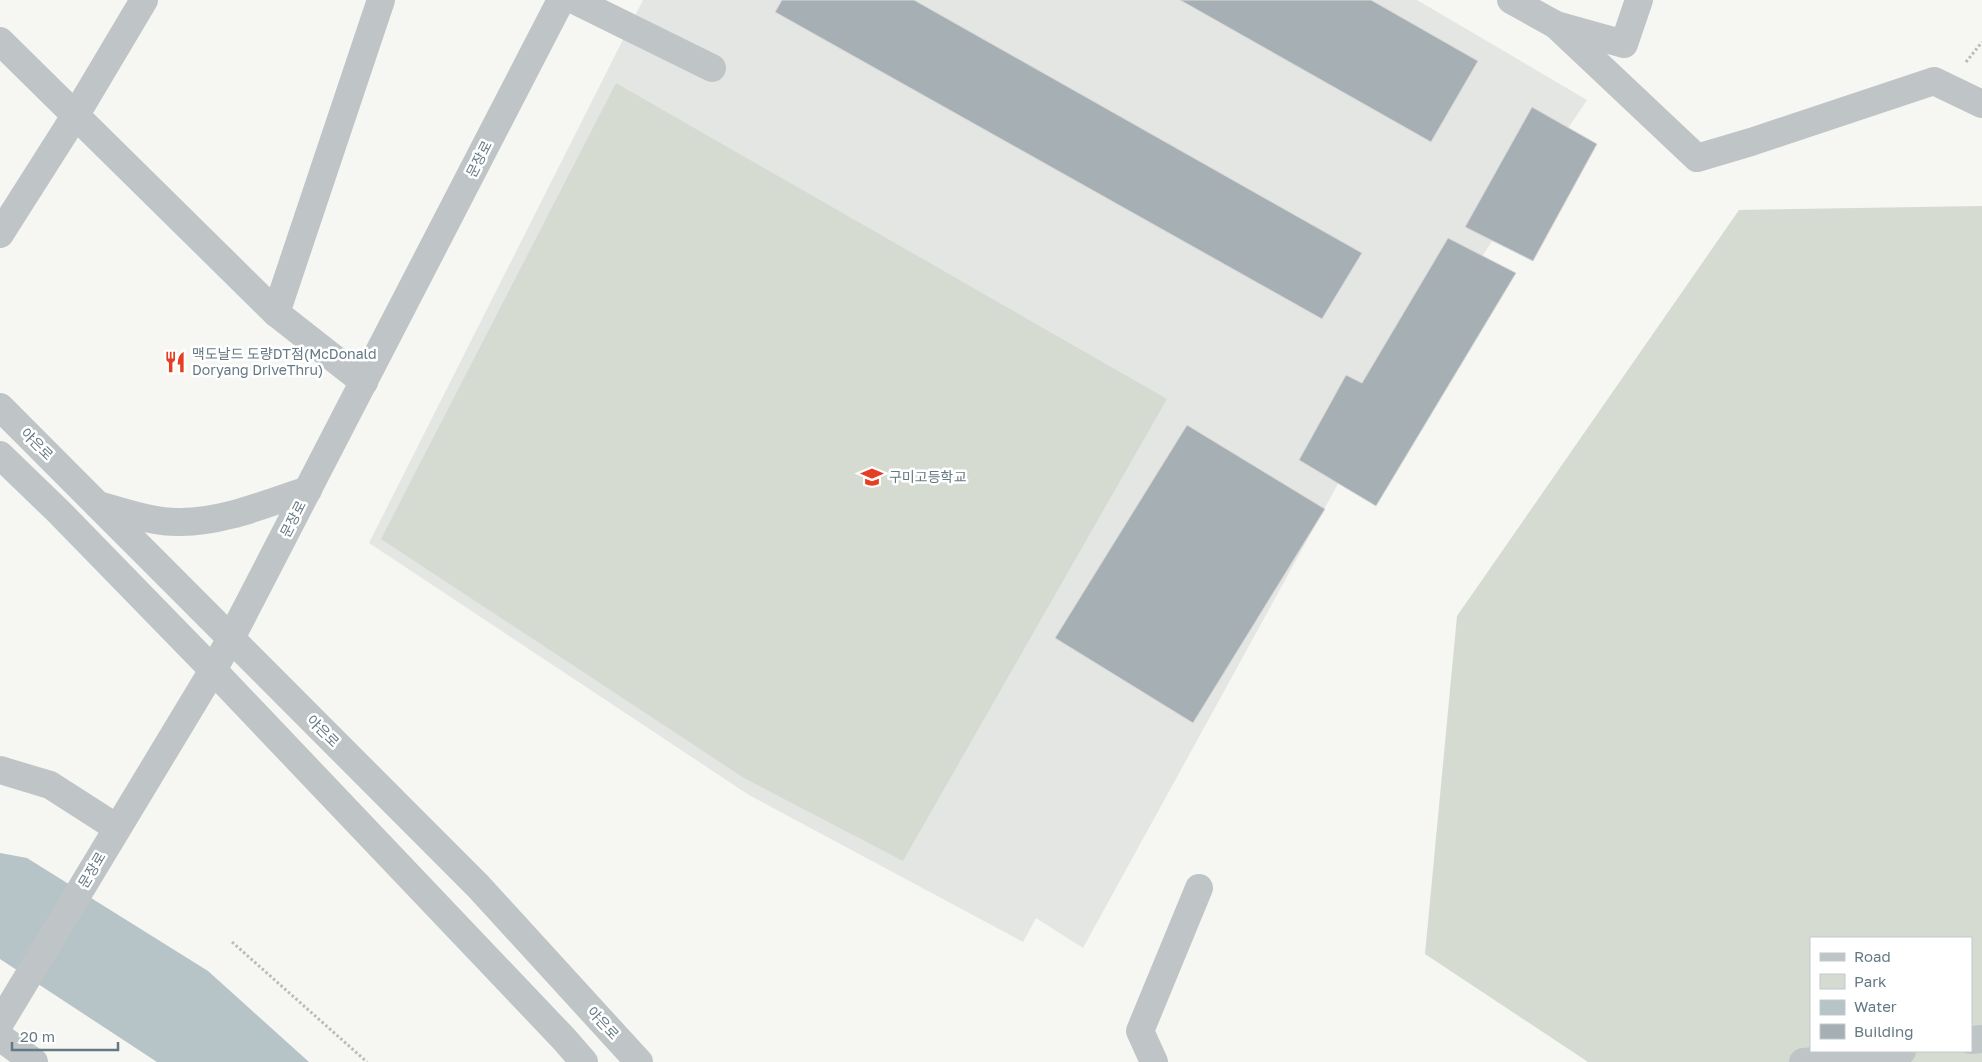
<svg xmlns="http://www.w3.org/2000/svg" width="1982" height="1062" viewBox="0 0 1982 1062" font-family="'Golos Text','Noto Sans KR',sans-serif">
	<rect width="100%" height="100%" fill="#f6f6f3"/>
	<path fill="#e4e6e4" d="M 643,0 L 1417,0 L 1587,100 L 1378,411 L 1083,948 L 1036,918 L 1023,942 L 749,795 L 369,543 Z"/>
	<g fill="#d6dbd2" fill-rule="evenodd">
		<path d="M 616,83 L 1167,399 L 903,861 L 744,778 L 381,539 Z"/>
		<path d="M 1982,206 L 1982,1062 L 1588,1062 L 1425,954 L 1457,616 L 1739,210 ZM 1811,938 L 1971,938 L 1971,1051 L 1811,1051 Z"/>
	</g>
	<path fill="#b6c4c7" d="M 0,853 L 27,858 L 208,971 L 309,1062 L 157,1062 L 0,959 Z"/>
	<g fill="#a6b0b4" stroke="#d8d7d5">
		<path d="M 782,0 L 914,0 L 1362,253 L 1322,319 L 775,12 Z"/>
		<path d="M 1180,0 L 1371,0 L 1478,61 L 1431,142 Z"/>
		<path d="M 1532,107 L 1597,144 L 1533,261 L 1465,227 Z"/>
		<path d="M 1448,238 L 1516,273 L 1376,506 L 1299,460 L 1346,375 L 1362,383 Z"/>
		<path d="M 1187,425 L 1325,509 L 1193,723 L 1055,638 Z"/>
	</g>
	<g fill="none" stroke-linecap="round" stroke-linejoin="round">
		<g stroke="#b7bbbe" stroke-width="3" stroke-dasharray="2.5 2.5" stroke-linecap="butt">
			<path d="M 1966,62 L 1982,42"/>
			<path d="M 232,942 L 367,1062"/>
		</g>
		<g stroke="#bfc4c7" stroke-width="28">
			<path d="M 574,0 L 712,68"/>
			<path d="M 1511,0 L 1556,25 L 1624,44 L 1639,0"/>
			<path d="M 1556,25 L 1697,158 L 1751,142 L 1934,81 L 1982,104"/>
			<path d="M 0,41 L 276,313"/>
			<path d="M 0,234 L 75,116 L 144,0"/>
			<path d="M 364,382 L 276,313 L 381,0"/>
			<path d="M 0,407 L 478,886 L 639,1062"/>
			<path d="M 0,455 L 59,512 L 213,670 L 564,1039 L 584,1062"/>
			<path d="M 98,505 C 125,512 153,523 181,522 C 224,522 267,503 308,490"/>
			<path d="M 0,770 L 50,785 L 117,828"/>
			<path d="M 0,1023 L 213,670 L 231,638 L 561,0"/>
			<path d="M 0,1037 L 34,1062"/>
			<path d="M 1971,1040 L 1982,1039"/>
			<path d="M 1154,1062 L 1140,1031 L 1199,888"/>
			<path d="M 1803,1062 L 1855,1058 L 1902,1051"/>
		</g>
	</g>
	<defs>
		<g id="restaurant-bare" transform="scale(1.725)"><path d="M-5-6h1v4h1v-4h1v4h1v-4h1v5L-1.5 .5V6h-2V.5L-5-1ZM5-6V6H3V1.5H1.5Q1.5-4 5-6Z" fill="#e63e23" stroke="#fff" stroke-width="2.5" paint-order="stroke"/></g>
		<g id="school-bare" transform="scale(1.725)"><path d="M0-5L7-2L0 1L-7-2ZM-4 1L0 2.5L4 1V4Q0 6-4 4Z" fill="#e63e23" stroke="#fff" stroke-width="2.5" paint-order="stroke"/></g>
	</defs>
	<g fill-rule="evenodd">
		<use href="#restaurant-bare" x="175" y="362"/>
		<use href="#school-bare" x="872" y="477"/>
	</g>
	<g text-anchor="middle" stroke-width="5" stroke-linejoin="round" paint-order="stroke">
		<g font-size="14" fill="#657984" stroke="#fff">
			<text transform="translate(479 159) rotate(-63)" y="5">문장로</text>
			<text transform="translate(37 444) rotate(45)" y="5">야은로</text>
			<text transform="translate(293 519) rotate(-63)" y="5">문장로</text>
			<text transform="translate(323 731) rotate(45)" y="5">야은로</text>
			<text transform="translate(92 870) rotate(-59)" y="5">문장로</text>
			<text transform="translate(603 1023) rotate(47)" y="5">야은로</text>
		</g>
		<g font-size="14" fill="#657984" stroke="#fff" text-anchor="start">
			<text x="192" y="359">맥도날드 도량DT점(McDonald<tspan x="192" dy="16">Doryang DriveThru)</tspan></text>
			<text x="889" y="482">구미고등학교</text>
		</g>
	</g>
	<rect x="1810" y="937" width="162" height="115" fill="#ffffff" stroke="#c1c9ce"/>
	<rect x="1820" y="953" width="25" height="8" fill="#bfc4c7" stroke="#c1c9ce"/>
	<text x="1854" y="962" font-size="15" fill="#657984">Road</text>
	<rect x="1820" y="974" width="25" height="15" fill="#d6dbd2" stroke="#c1c9ce"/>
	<text x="1854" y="987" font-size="15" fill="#657984">Park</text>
	<rect x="1820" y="1000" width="25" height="15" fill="#b6c4c7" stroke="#c1c9ce"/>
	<text x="1854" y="1012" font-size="15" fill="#657984">Water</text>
	<rect x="1820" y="1024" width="25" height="15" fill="#a6b0b4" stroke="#c1c9ce"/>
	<text x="1854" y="1037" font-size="15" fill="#657984">Building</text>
	<path d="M12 1042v8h106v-8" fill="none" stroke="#657984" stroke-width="2.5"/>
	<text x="20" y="1042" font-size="15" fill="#657984" stroke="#ffffff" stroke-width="4" paint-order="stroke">20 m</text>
</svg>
